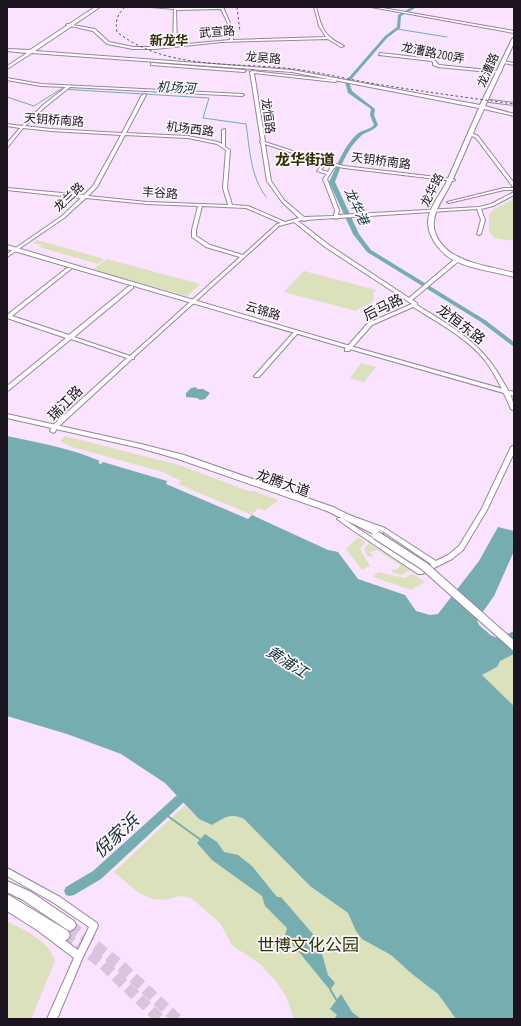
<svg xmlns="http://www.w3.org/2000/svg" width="521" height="1026" viewBox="0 0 521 1026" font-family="'PT Sans Narrow','Noto Sans SC',sans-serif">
	<rect width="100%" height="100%" fill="#f9e3fe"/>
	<g fill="#dae1bb">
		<path d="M 514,199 L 514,241 L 494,238 L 489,232 L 489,215 L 494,209 Z"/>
		<path d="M 37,240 L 104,259 L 98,264 L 39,247 L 42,245 L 33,243 Z"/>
		<path d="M 107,259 L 200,284 L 187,296 L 92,270 Z"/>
		<path d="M 304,271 L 376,290 L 373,293 L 374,299 C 370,306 362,306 356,311 L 284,292 Z"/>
		<path d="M 361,363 L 376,367 L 364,382 L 350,378 Z"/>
		<path d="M 65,436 L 179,465 L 248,491 L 254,491 L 278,500 L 265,511 L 258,508 L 252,515 L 178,484 L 181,481 L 163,472 L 72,447 L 60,441 Z"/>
		<path d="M 358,537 L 365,542 L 360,549 L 370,566 L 362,570 L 346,549 Z"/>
		<path d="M 369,543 L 411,570 L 402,575 L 393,573 L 392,569 L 397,570 L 400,565 L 377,550 L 370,552 L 373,557 L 367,556 L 364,549 Z"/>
		<path d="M 378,572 L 404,578 L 413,574 L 425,582 L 411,590 L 373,577 Z"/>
		<path d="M 514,654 L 514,706 L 482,675 L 497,667 L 499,661 Z"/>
		<path d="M 185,805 L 199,819 L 212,825 C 223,818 231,812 244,819 L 310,886 L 348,913 L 362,938 L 391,955 L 412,974 L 438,994 L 456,1019 L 294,1019 L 286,996 L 275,980 L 260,964 L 232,945 L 220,923 L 191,898 L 181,896 L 164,900 L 153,899 L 139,893 L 114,872 Z"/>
		<path d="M 7,921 C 25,931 49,940 55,961 L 31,1019 L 7,1019 Z"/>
	</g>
	<g fill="#75adb1">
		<path d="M 196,387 L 197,389 L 203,389 L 210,393 L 205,399 L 200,400 L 197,398 L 186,397 L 186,393 L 191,388 Z"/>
		<path d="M 7,436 C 39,443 70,448 100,461 L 98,463 L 101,464 L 103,462 L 167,481 L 166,484 L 248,519 L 252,515 L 328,550 L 338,552 L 358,579 L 405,595 L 416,611 L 430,615 L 438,614 L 479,561 L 498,527 L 514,531 L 514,551 L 494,596 L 477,620 C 478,625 481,627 485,630 C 497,642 500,637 514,631 L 514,654 L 500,661 L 497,667 L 482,675 L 514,706 L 514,1019 L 456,1019 L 438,994 L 412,974 L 391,955 L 362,939 L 356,931 L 348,913 L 310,886 L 244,819 C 231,812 223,818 212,825 L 199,819 L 165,783 L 121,754 L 67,734 L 7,716 Z"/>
		<path d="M 205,834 L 217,842 L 224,852 L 238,855 L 252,866 L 277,897 L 281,897 L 318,940 L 328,975 L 335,983 L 330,990 L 285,935 L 287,928 L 265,906 L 262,896 L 212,860 L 197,843 Z"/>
		<path d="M 341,994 L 352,1012 L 361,1019 L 334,1019 L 337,1015 L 330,1009 Z"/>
	</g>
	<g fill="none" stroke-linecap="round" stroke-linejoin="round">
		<g stroke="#75adb1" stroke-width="1">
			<path d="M 397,29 L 447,37"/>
			<path d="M 7,97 L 34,106 L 61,89 L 209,98 L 203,118 L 246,124 C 250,150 250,175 266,197"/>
		</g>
		<g stroke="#75adb1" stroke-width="2">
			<path d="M 165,814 L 201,840"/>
			<path d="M 330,989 L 337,1001"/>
		</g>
		<g fill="#75adb1" fill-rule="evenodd">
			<path d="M 412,7 L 417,7 L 401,16 L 400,28 L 387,38 L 349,82 L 352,91 L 375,109 L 374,115 L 378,125 C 373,132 365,131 360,137 C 347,149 341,166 335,182 L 359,234 L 371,250 L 485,320 L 514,342 L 514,347 L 481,322 L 367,252 L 353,234 L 329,182 C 337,166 343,147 357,134 C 362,130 369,130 374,125 L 370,115 L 371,109 L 348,93 L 345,82 L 385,36 L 397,27 L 398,15 Z"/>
			<path d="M 180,794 L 184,796 L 185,799 L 184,802 L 101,879 L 74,895 L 70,896 L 66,895 L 64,891 L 66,887 L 93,871 L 176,796 Z"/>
		</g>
		<path stroke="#d8c4dc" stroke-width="4" stroke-dasharray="4 2" stroke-linecap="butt" d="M 242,69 L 250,70"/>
		<g stroke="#d8c4dc" stroke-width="11" stroke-dasharray="11 5.5" stroke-linecap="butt">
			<path d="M 70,925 L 120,965 L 177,1019"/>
			<path d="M 64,935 L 103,964 L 160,1019"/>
		</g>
		<g stroke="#98849d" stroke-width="2">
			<g id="minor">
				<path d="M 151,7 L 180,8 L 223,7 L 232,28 L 233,40 L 326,37 L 319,26 L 314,7 L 316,7 C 319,17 321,30 330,37 C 334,41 339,43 344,46 L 341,47 L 328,39 L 221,42 L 155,49 L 133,49 L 107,44 L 93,31 L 66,25 L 67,24 L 95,29 L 109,42 L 133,47 L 155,47 L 173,45 L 174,9 ZM 221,9 L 230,28 L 230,40 L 177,45 L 176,10 Z"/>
				<path d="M 371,7 L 377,7 L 514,31 L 514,33 Z"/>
				<path d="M 380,53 L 433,59 L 439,65 L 498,71 L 502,61 L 514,63 L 514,65 L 504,63 L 501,72 L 499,73 L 438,67 L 433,65 L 433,62 L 432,61 L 379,55 Z"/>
				<path d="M 152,63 L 244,70 L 246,71 L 244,72 L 151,65 L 151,63 Z"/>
				<path d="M 252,71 L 335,80 L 337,81 L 335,82 L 254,73 L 265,142 L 317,159 L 344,166 L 453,179 L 455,180 L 453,181 L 344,168 L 335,166 L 327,179 L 339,210 L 338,215 L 479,207 L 491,204 L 514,192 L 514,195 L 493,206 L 481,209 L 485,220 L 481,234 L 479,235 L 477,234 L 481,220 L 477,209 L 338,218 L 336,219 L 334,218 L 306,220 L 304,221 L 302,220 L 298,221 L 329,245 L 409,298 L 456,258 L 460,258 L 460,260 L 412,300 L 417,303 L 417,305 C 455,329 483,343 505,385 C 510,393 514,401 514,411 L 511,409 C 503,391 495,373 483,358 C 464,336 437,322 413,307 L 372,325 L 349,351 L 345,351 L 345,349 L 368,323 L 412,304 L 325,247 L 294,222 L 279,226 L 134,357 L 134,359 L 132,359 L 57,428 L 55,432 L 53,433 L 50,431 L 52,426 L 127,358 L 71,339 L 9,390 L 7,391 L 7,386 L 66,338 L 7,318 L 7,315 L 67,268 L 71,268 L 71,269 L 12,316 L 69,335 L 129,286 L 133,286 L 133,288 L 74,337 L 130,356 L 240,257 L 206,247 L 192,237 L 192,230 L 198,206 L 147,204 L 86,198 L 64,218 L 7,257 L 7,254 L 62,216 L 81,198 L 7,190 L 7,188 L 84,195 L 93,186 L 121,135 L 51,131 L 23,128 L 8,147 L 7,147 L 7,143 L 20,128 L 7,126 L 7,124 L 22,126 L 43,105 L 66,87 L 41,86 L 7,80 L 7,78 L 41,84 L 243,94 L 244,95 L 242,96 L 70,87 L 45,107 L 25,126 L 51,129 L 122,133 L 142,95 L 145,94 L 146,95 L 126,133 L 188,136 L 218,142 L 222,144 L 222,130 L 225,129 L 225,147 L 230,150 L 227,188 L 232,205 L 248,206 L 285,222 L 299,218 L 282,202 L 267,181 L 261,143 L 260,142 L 261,141 L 250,72 ZM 125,135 L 188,138 L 217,144 L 226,150 L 223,188 L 228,205 L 147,202 L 88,196 L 97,187 ZM 265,144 L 323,163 L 317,171 L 327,174 L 323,179 L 335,210 L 334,216 L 304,217 L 284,200 L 271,181 ZM 325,165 L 331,167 L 328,172 L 321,170 ZM 202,206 L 246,208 L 281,223 L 277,224 L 243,255 L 210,245 L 196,236 L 196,230 Z"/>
				<path d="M 490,100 L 514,103 L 514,105 L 489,102 L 488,101 Z"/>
				<path d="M 468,132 L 470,132 L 478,136 L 514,183 L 514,187 L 513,187 L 476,138 L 468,134 Z"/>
				<path d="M 504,188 L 514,188 L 514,190 L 504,190 L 449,203 L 447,202 Z"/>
				<path d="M 293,333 L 297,333 L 297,334 L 259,377 L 255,377 L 254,376 L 255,375 Z"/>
				<path d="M 514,445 L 514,453 L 487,510 L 463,550 L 452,559 L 422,574 L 418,574 L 348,527 L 337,519 L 338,518 L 342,518 L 420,569 L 431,564 L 381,530 L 345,517 L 344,516 L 345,515 L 349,515 L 385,528 L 436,561 L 448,555 L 459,546 L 481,510 L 511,447 Z"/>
				<path d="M 7,868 L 60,897 L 97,923 L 98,926 L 82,959 L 57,1019 L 47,1019 L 74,958 L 37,930 L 7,911 L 7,902 L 43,924 L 78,950 L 89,927 L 54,903 L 7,876 Z"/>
			</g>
		</g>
		<g stroke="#98849d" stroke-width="2">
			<g id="major">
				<path d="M 95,7 L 100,7 L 35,51 L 292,70 L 480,105 L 512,39 L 514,38 L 514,43 L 485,106 L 514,114 L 514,116 L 484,109 C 472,134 462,160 450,185 C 445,196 435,208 434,221 C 432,234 442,247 453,254 C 471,265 494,267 514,273 L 514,277 C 493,271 465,269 447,256 C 437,248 428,235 428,222 C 428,209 440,195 446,183 C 457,158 468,133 479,108 L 292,72 L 32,53 L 7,69 L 7,66 L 27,53 L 7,51 L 7,49 L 30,50 Z"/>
				<path d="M 7,245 L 357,348 L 514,392 L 514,396 L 353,350 L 7,249 Z"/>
				<path d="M 7,414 L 141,444 L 184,455 L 333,507 L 382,531 L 383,533 L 382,535 L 376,535 L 327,511 L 178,459 L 140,448 L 7,418 Z"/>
				<path d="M 7,881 L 31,892 L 74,921 L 76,925 L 74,929 L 70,931 L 66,929 L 23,900 L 7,892 Z"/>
				<path d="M 7,894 L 68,931 L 70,935 L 68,939 L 64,941 L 60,939 L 7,905 Z"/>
			</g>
		</g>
		<use href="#minor" fill="#fff" fill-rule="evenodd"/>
		<use href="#major" fill="#fff" fill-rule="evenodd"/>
		<g stroke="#5f5362" stroke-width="1" stroke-dasharray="2.5 2.5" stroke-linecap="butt">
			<path d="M 125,7 C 117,15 115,21 117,32 C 168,72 240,61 301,70 C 328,74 355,81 382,85 C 426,92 470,98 514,104"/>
			<path d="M 237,7 L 240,32"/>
		</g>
		<g stroke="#98849d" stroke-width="10" stroke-linecap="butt">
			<path id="major-bridge" d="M 376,535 L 424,566 L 514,646"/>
		</g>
		<use href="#major-bridge" stroke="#fff" stroke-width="8"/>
	</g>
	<g text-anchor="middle" stroke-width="3.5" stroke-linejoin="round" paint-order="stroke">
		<g font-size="12" fill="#1c141e" stroke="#fbf7fd">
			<text transform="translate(217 32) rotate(-4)" y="4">武宣路</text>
			<text transform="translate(433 53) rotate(11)" y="4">龙漕路200弄</text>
			<text transform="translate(263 58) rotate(5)" y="4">龙吴路</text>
			<text transform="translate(488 70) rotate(-66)" y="4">龙漕路</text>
			<text transform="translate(268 116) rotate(82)" y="4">龙恒路</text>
			<text transform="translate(54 120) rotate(4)" y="4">天钥桥南路</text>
			<text transform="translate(190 129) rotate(7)" y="4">机场西路</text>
			<text transform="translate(381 161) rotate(7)" y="4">天钥桥南路</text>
			<text transform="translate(432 190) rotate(-63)" y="4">龙华路</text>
			<text transform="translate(160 193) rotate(4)" y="4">丰谷路</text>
			<text transform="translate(69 197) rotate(-43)" y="4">龙兰路</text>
			<text transform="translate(263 311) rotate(17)" y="4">云锦路</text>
		</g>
		<g font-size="13" font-weight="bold" fill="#332c00" stroke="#fbf7fd">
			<text x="169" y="45">新龙华</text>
		</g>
		<g font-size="13" font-style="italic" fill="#112f31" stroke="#fbf7fd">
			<text transform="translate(176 87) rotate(3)" y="5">机场河</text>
			<text transform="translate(357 206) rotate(65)" y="5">龙华港</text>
		</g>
		<g font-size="14" fill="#1c141e" stroke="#fbf7fd">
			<text transform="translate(383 307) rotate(-26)" y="5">后马路</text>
			<text transform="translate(461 324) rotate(37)" y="5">龙恒东路</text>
			<text transform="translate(65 403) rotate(-45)" y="5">瑞江路</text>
			<text transform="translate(283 483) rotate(19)" y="5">龙腾大道</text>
		</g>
		<g font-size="15" font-weight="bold" fill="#332c00" stroke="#fbf7fd">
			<text x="305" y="165">龙华街道</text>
		</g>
		<g font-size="15" font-style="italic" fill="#112f31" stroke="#fbf7fd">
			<text transform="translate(287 662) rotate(32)" y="5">黄浦江</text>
		</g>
		<g font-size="17" fill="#2f3400" stroke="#fbf7fd">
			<text x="308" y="951">世博文化公园</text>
		</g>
		<g font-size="18" font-style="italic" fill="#112f31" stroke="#fbf7fd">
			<text transform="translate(116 836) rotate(-43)" y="6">倪家浜</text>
		</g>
	</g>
	<rect width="521" height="1026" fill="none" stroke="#1c141e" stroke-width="16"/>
</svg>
